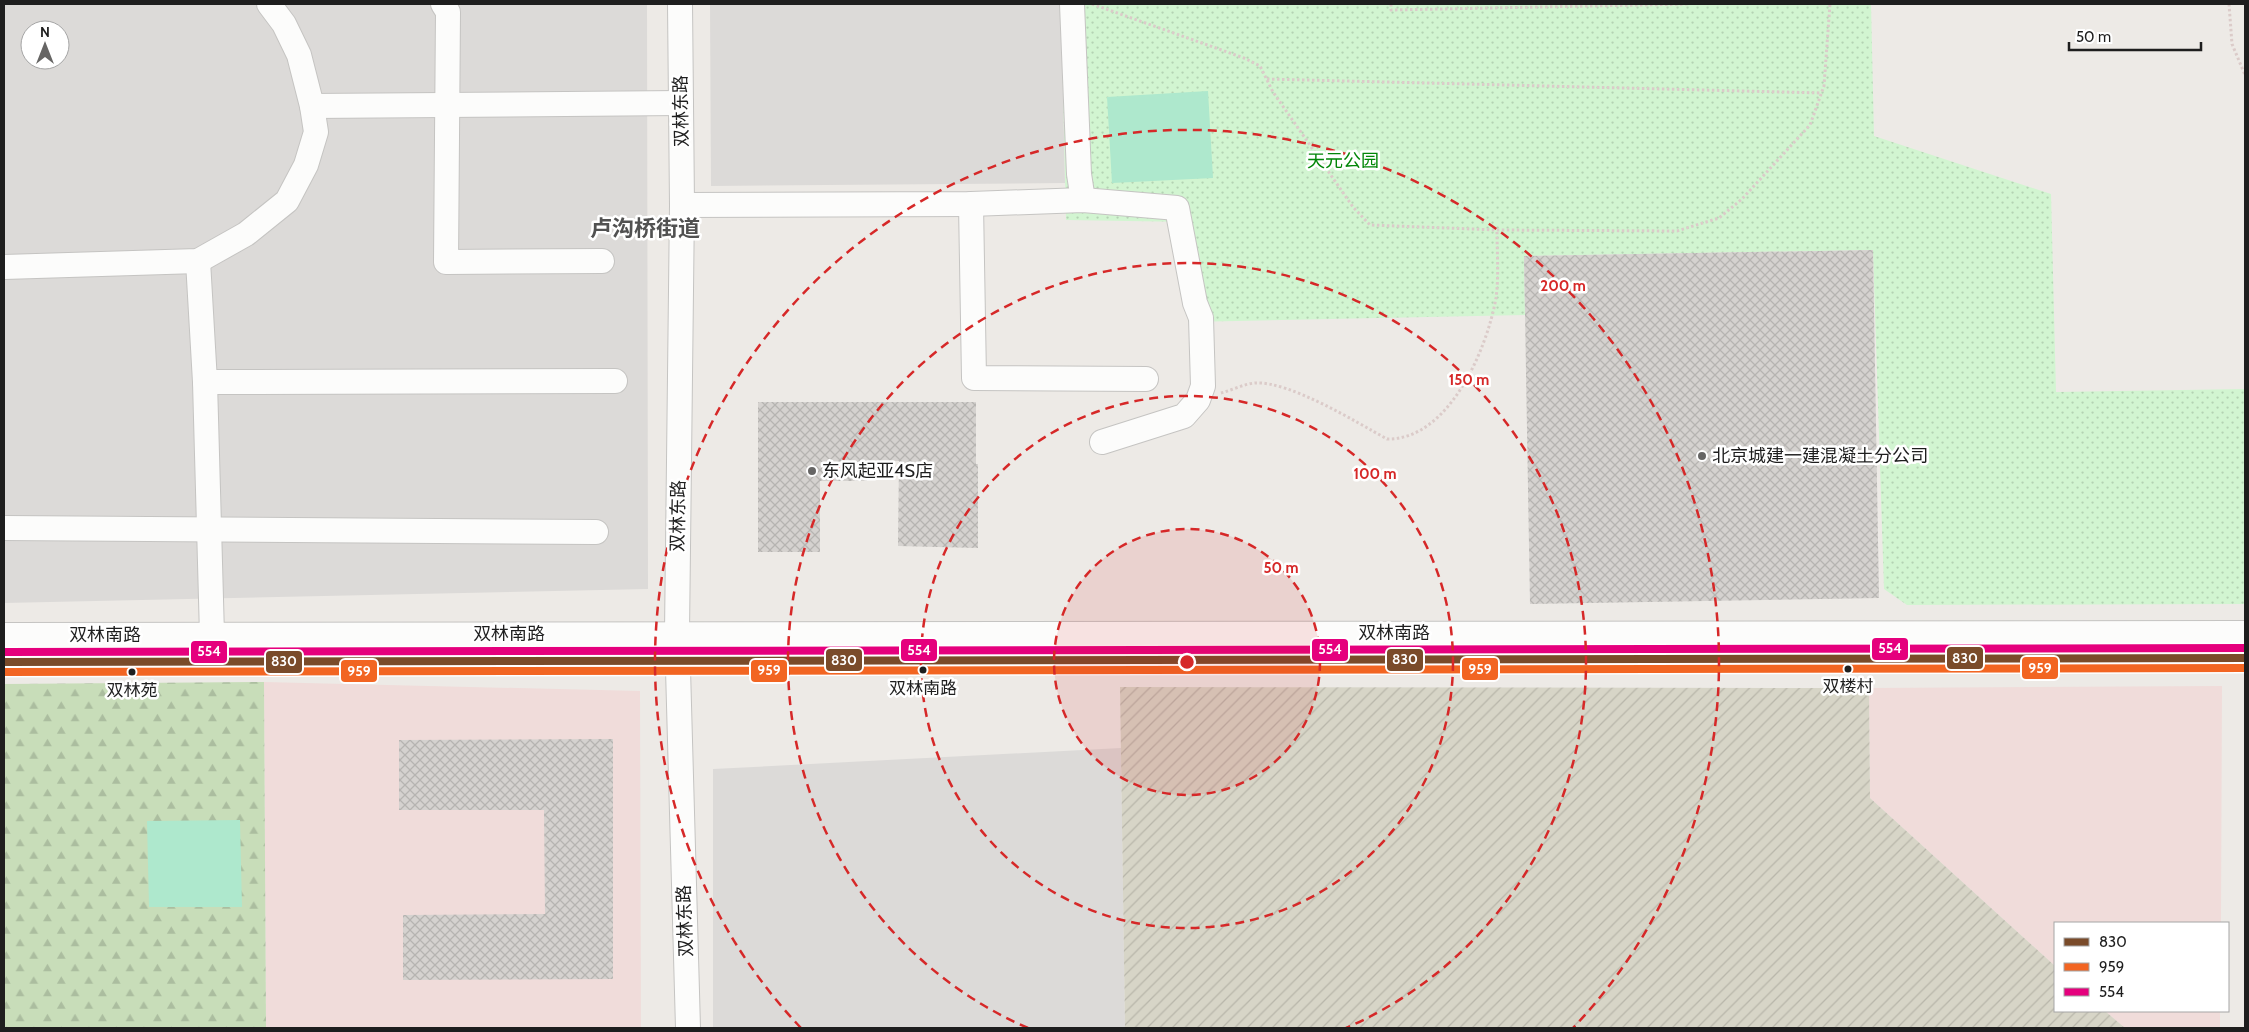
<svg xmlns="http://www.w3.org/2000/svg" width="2249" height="1032" viewBox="0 0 2249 1032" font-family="Cabin,'Noto Sans SC',sans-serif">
	<defs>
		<pattern id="construction-furrows" width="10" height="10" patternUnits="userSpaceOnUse" patternTransform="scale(1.25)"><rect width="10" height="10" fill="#d7d5c7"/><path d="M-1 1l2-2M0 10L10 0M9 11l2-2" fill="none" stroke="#b8b6aa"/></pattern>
		<pattern id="forest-firs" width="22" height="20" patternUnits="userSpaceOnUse" patternTransform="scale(1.25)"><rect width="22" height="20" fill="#c8ddb9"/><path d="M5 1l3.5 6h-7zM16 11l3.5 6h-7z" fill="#abbd9f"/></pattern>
		<pattern id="park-dots" width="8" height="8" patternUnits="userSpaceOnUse" patternTransform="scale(1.25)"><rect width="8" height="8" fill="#d2f5d1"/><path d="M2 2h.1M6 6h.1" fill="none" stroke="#b4d2b3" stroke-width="1.8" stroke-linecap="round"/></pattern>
		<pattern id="building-cross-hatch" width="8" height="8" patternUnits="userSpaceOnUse" patternTransform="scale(1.25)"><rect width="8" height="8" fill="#d5d2cf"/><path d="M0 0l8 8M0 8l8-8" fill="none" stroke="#b6b4b1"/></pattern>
	</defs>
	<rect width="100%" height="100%" fill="#edeae6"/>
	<g fill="#dcdad8" fill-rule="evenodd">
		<path d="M 4,4 L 647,4 L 648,589 L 4,603 ZM 30,30 L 60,30 L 60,60 L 30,60 Z"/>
		<path d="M 710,4 L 1061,4 L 1065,183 L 711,186 Z"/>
		<path d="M 1121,748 L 1125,1028 L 713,1028 L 713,769 Z"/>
	</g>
	<g fill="#f0dcda">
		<path d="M 264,682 L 640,691 L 641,1028 L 266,1028 Z"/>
		<path d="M 2222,686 L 2221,923 L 2055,923 L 2055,966 L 1870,798 L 1869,688 Z"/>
		<path d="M 2105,1011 L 2220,1011 L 2220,1028 L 2125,1028 Z"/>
	</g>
	<path fill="url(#construction-furrows)" d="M 1120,687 L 1869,688 L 1870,798 L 2055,966 L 2055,1011 L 2105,1011 L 2125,1028 L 1125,1028 Z"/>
	<path fill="url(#forest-firs)" d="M 264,682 L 266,1028 L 4,1028 L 4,684 Z"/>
	<path fill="url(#park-dots)" d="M 1061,4 L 1871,4 L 1874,136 L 2051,194 L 2056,392 L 2245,389 L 2245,604 L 1907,605 L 1884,589 L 1873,250 L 1524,256 L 1525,315 L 1188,322 L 1190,222 L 1066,220 Z"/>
	<g fill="#aee8cd">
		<path d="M 1208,91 L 1213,178 L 1112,183 L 1107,97 Z"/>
		<path d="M 240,820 L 242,907 L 149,907 L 147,821 Z"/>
	</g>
	<g fill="url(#building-cross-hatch)">
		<path d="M 1873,250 L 1879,598 L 1530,604 L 1524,256 Z"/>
		<path d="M 758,402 L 976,402 L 976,464 L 978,464 L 978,548 L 898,546 L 899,461 L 867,461 L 867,481 L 820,481 L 820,552 L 758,552 Z"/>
		<path d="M 613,739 L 613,979 L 403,980 L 403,915 L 545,914 L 544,810 L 399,810 L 399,740 Z"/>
	</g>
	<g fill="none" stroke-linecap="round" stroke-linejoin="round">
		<g stroke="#c5c4c2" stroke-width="26">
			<g id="minor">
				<path d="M 443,4 L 448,12 L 446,262 L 602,261"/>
				<path d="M 680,4 L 682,205 L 677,633 L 688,1028"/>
				<path d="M 1072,4 L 1079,174 L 1083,200"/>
				<path d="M 312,106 L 681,103"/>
				<path d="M 971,204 L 974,378 L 1146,379"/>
				<path d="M 682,205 L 971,204 L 1083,200 L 1177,208 L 1195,303 L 1201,318 L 1203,386 L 1198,400 L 1184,416 L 1102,442"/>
				<path d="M 198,261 L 205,382 L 212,635"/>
				<path d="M 4,267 L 198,261 L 246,234 L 287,201 L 306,165 L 316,132 L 312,106 L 299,55 L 284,24 L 269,4"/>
				<path d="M 205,382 L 615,381"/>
				<path d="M 4,528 L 596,532"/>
				<path d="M 4,635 L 2245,633"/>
				<path d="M 4,662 L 2245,658"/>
			</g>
		</g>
		<g stroke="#dbcbc9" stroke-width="3" stroke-dasharray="2.5 2.5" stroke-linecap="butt">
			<path d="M 1092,4 L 1244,58 L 1260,66 L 1273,92 L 1353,207 L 1370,225 L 1497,230 L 1677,231 L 1719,218 L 1742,199 L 1810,125 L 1824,86 L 1830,4"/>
			<path d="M 1391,4 L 1391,10 L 1690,4"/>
			<path d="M 2229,4 L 2232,44 L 2245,75"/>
			<path d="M 1267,79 L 1822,93"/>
			<path d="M 1221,393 C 1232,390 1244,384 1255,383 C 1290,381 1356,422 1387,439 C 1449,440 1487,349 1496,298 C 1499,277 1497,252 1497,230"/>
		</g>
		<use href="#minor" stroke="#fcfcfb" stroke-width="24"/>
		<g stroke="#fff" stroke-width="11">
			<path id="bus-1" d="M 4,662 L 2245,658"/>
		</g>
		<g stroke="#fff" stroke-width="11">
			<path id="bus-2" d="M 4,672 L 2245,668"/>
		</g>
		<g stroke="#fff" stroke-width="11">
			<path id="bus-3" d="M 4,652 L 2245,648"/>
		</g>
		<use href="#bus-1" stroke="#7a4b2a" stroke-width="8"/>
		<use href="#bus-2" stroke="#f26522" stroke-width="8"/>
		<use href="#bus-3" stroke="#e5007d" stroke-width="8"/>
	</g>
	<circle cx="1187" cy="662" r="133" fill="#d62828" fill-opacity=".12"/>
	<g fill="none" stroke="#d62828" stroke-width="2.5" stroke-dasharray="9 6">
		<circle cx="1187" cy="662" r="133"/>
		<circle cx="1187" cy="662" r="266"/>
		<path d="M1028 1028A399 399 0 1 1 1346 1028"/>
		<path d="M801 1028A532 532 0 1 1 1573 1028"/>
	</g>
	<g fill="#666564" stroke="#fff" stroke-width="2">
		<circle cx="1702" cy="456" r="5"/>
		<circle cx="812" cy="471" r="5"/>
	</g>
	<g fill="#1e1e1e" stroke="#fff" stroke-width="2">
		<circle cx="1848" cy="669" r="4.5"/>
		<circle cx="923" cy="670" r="4.5"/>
		<circle cx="132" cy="672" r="4.5"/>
	</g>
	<g text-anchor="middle" stroke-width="5" stroke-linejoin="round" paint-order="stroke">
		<g font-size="17" fill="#1e1e1e" stroke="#fff">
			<text x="1848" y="692">双楼村</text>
			<text x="923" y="694">双林南路</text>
			<text x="132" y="696">双林苑</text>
		</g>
		<g font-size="18" fill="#1e1e1e" stroke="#fff">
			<text transform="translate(681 111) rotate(-91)" y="6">双林东路</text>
			<text transform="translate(678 516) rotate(-89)" y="6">双林东路</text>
			<text x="1394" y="639">双林南路</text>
			<text x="509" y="640">双林南路</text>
			<text x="105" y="641">双林南路</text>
			<text transform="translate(685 921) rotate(-92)" y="6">双林东路</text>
		</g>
		<g font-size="18" fill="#028608" stroke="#fff">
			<text x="1343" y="167">天元公园</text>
		</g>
		<g font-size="18" fill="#1e1e1e" stroke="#fff" text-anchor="start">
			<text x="1712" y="462">北京城建一建混凝土分公司</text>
			<text x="822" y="477">东风起亚4S店</text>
		</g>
		<g font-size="22" font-weight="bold" fill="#515151" stroke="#fff">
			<text x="645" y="236">卢沟桥街道</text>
		</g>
	</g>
	<circle cx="1187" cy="662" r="8" fill="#d62828" stroke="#fff" stroke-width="2.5"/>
	<g font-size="15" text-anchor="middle" font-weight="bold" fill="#d62828" stroke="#fff" stroke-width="5" stroke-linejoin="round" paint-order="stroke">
		<text x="1563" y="291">200 m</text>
		<text x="1469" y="385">150 m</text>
		<text x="1375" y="479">100 m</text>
		<text x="1281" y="573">50 m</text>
	</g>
	<g stroke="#fff" stroke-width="2">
		<rect x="1871" y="637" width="38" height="24" rx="5" fill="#e5007d"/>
		<rect x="1311" y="638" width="38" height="24" rx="5" fill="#e5007d"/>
		<rect x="900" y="638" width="38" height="24" rx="5" fill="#e5007d"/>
		<rect x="190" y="640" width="38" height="24" rx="5" fill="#e5007d"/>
		<rect x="1946" y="646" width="38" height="24" rx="5" fill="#7a4b2a"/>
		<rect x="1386" y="648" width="38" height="24" rx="5" fill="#7a4b2a"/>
		<rect x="825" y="648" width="38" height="24" rx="5" fill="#7a4b2a"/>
		<rect x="265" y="650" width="38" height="24" rx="5" fill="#7a4b2a"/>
		<rect x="2021" y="656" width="38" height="24" rx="5" fill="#f26522"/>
		<rect x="1461" y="657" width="38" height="24" rx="5" fill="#f26522"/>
		<rect x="750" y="659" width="38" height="24" rx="5" fill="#f26522"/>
		<rect x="340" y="659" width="38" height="24" rx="5" fill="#f26522"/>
	</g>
	<g font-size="14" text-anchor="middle" font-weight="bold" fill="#fff">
		<text x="1890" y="653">554</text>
		<text x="1330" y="654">554</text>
		<text x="919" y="655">554</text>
		<text x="209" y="656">554</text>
		<text x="1965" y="663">830</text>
		<text x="1405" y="664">830</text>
		<text x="844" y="665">830</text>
		<text x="284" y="666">830</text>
		<text x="2040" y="673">959</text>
		<text x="1480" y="674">959</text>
		<text x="769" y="675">959</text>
		<text x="359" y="676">959</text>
	</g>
	<rect width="2249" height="1032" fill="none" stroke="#1e1e1e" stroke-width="10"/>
	<rect x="2054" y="922" width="175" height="90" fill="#ffffff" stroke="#a5a5a5"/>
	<rect x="2064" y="938" width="25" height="8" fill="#7a4b2a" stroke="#a5a5a5"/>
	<text x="2099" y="947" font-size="15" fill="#1e1e1e">830</text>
	<rect x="2064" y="963" width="25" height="8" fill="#f26522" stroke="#a5a5a5"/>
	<text x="2099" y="972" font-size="15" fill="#1e1e1e">959</text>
	<rect x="2064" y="988" width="25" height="8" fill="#e5007d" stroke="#a5a5a5"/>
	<text x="2099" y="997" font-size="15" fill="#1e1e1e">554</text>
	<g transform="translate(45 45)"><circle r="24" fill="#ffffff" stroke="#a5a5a5"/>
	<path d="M0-4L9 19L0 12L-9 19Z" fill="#666564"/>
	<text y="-8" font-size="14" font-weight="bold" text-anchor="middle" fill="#1e1e1e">N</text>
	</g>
	<path d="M2069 42v8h132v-8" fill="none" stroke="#1e1e1e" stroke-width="2.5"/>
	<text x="2076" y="42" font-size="15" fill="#1e1e1e" stroke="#ffffff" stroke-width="4" paint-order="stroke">50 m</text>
</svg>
